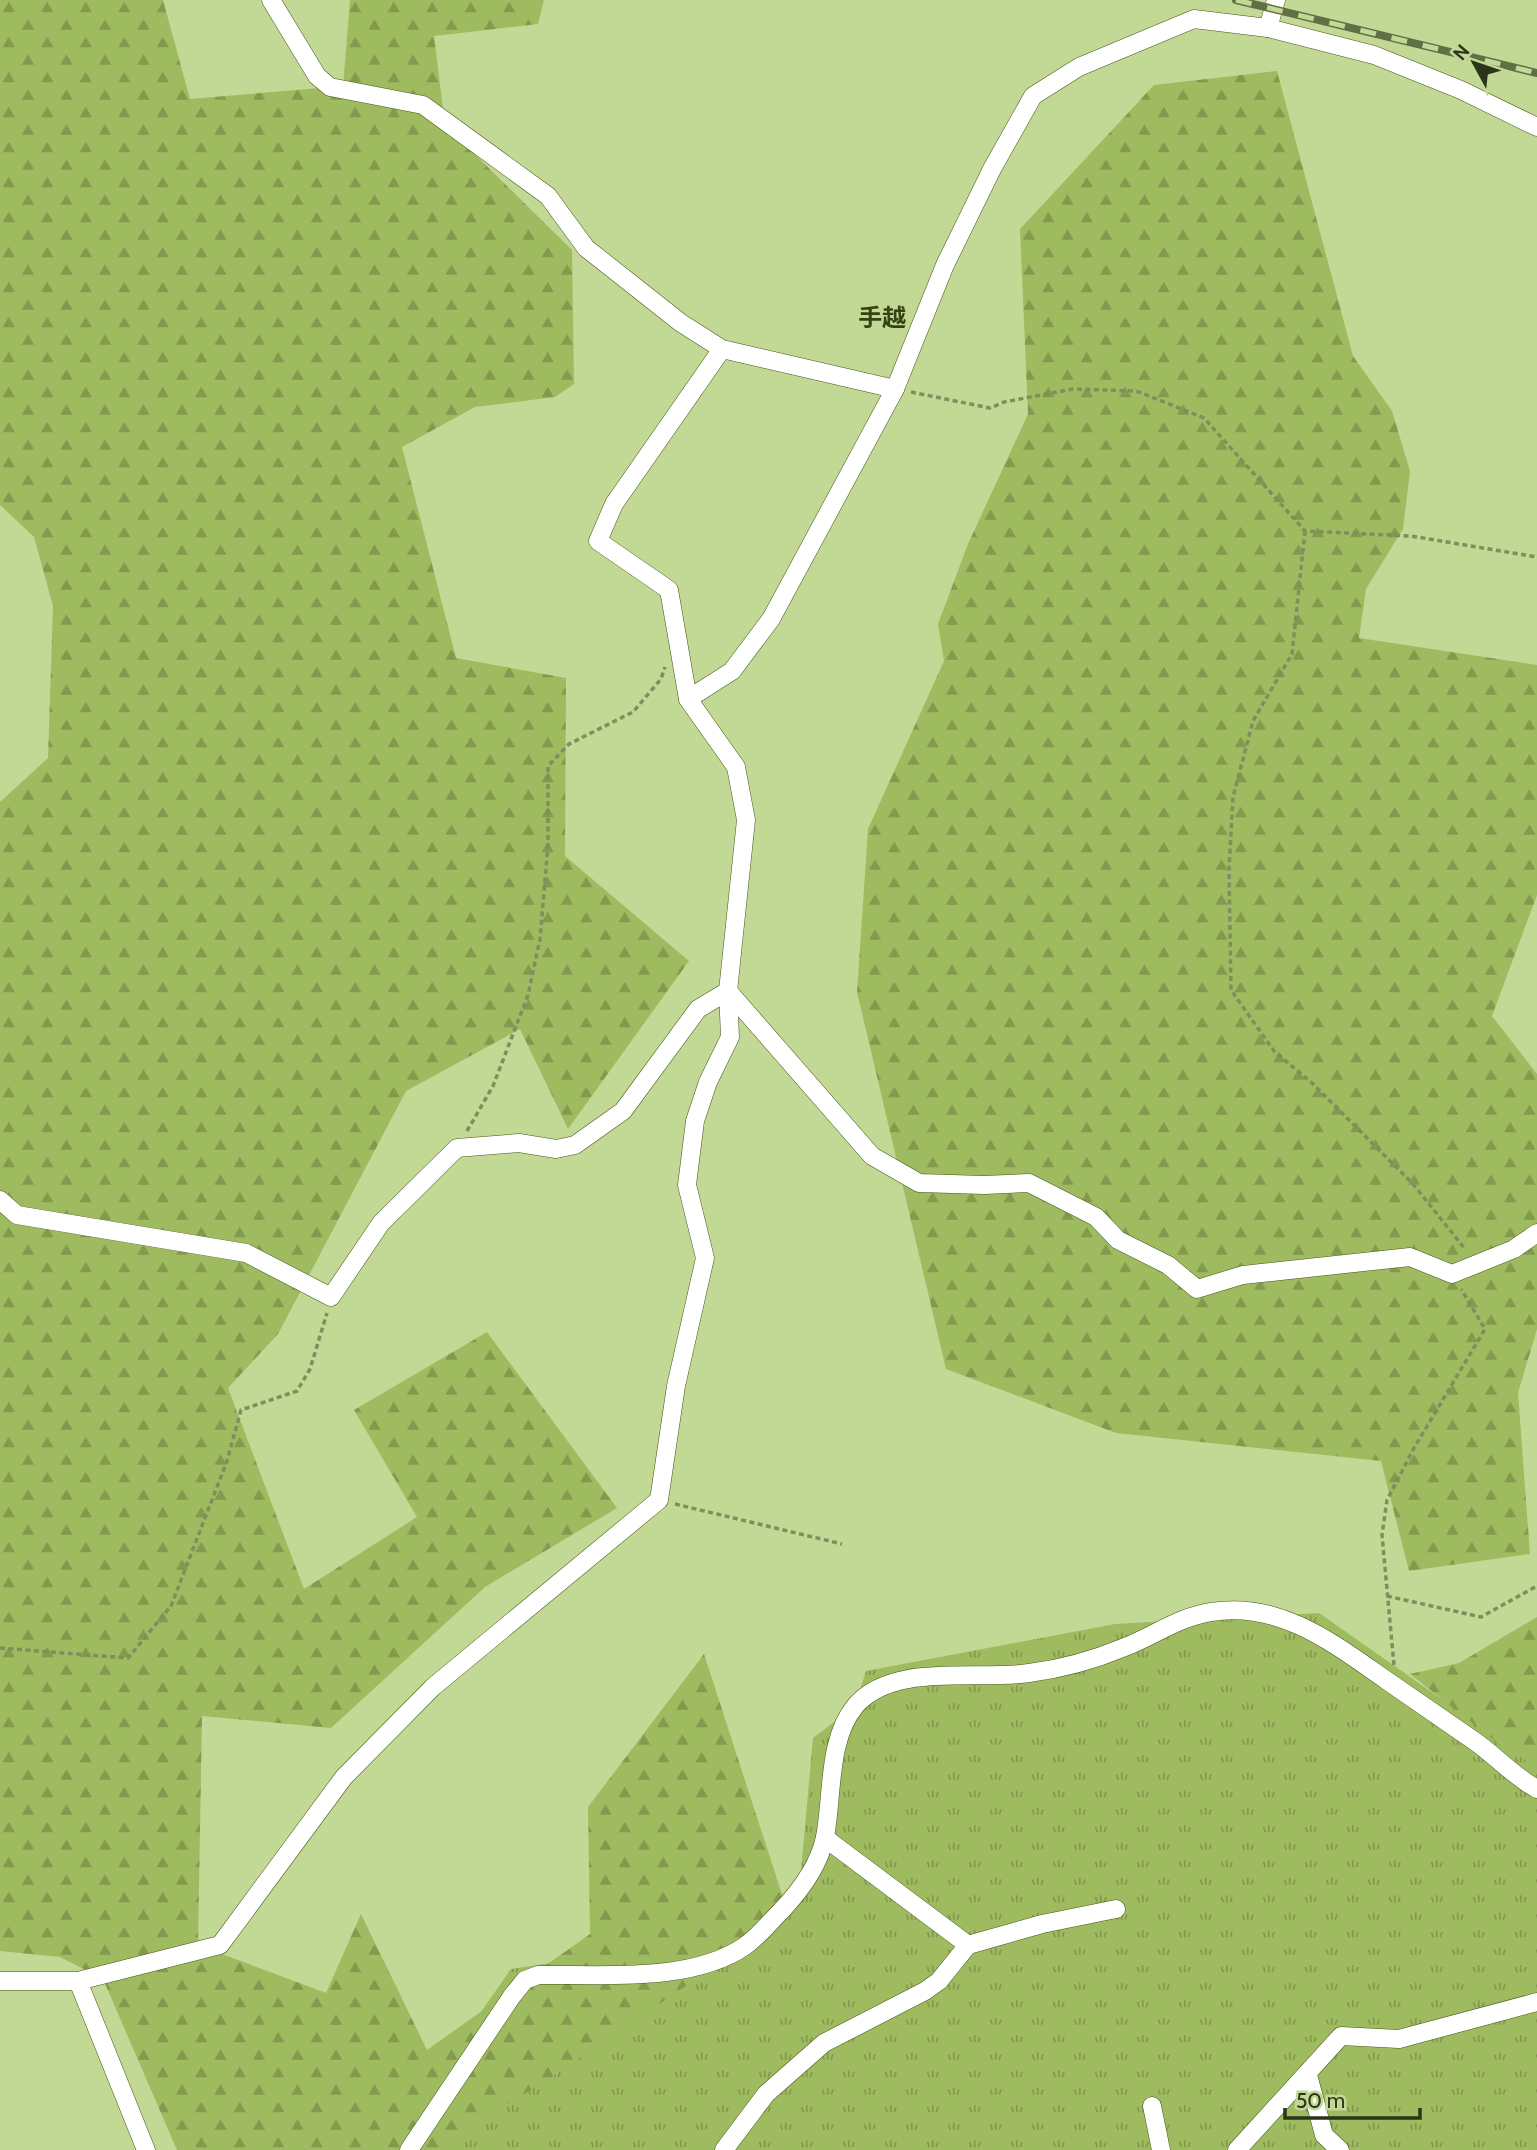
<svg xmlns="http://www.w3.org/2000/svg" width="1537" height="2150" viewBox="0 0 1537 2150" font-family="Cabin,'Noto Sans JP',sans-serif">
	<defs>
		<pattern id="grass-tufts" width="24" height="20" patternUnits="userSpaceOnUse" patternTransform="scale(1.75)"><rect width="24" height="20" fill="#9fbb60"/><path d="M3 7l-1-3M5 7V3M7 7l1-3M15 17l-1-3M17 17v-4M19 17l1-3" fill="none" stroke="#82994e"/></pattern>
		<pattern id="forest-firs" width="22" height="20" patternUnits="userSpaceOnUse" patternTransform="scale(1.75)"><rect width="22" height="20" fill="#9fbb60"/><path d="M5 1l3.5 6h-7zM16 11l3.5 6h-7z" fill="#82994e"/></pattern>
	</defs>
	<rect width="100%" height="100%" fill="#c2d895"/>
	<path fill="url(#grass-tufts)" d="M 1319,1613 L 1443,1700 L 1537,1737 L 1537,2150 L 336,2150 L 424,2093 L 511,1969 L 708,1939 L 799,1893 L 813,1738 L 855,1706 L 866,1671 L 1115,1624 Z"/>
	<g fill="url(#forest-firs)">
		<path d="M 0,0 L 163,0 L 190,99 L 343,86 L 350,0 L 544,0 L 538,24 L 434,36 L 445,125 L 572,250 L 574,384 L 555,397 L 475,407 L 402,447 L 456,658 L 566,678 L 565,856 L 689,961 L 568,1129 L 520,1029 L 406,1091 L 278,1334 L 228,1388 L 304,1589 L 417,1517 L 354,1410 L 487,1332 L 617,1508 L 485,1587 L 331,1728 L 202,1716 L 198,1945 L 326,1993 L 361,1914 L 427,2050 L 590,1934 L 588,1807 L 704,1654 L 789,1916 L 550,2078 L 434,2150 L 177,2150 L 103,1979 L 60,1957 L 0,1951 L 0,802 L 48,758 L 53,606 L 34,537 L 0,505 Z"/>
		<path d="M 1277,71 L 1353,356 L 1392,411 L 1410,471 L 1403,529 L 1366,589 L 1359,638 L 1537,665 L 1537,895 L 1492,1016 L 1537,1074 L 1537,1329 L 1518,1393 L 1530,1554 L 1409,1571 L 1381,1461 L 1116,1433 L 946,1369 L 857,992 L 868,829 L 944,661 L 938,624 L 968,544 L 1028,414 L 1020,229 L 1154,85 Z"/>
		<path d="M 1537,1617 L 1537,1766 L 1503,1747 L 1410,1674 L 1459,1663 Z"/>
	</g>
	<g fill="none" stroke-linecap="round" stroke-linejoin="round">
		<g stroke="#455715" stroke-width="19">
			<g id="minor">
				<path d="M 271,0 L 317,76 L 330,87 L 423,105 L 548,196 L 586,248 L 681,323 L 722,349 L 895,389"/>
				<path d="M 1268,28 L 1276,0"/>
				<path d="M 688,699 L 732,671 L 771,619 L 895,389 L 945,265 L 992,169 L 1033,96 L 1079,67 L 1194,19 L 1268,28 L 1374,55 L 1461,90 L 1537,127"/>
				<path d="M 728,991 L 872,1156 L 919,1183 L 984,1185 L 1029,1183 L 1096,1217 L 1118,1240 L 1168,1265 L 1197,1289 L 1243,1275 L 1410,1257 L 1452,1274 L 1514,1249 L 1537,1233"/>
				<path d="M 0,1200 L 17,1215 L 246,1253 L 331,1297 L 381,1223 L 457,1148 L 519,1143 L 556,1149 L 575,1145 L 623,1111 L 698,1009 L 728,991"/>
				<path d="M 825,1838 L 968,1945"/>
				<path d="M 0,1981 L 78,1981 L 220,1945 L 344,1777 L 433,1687 L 659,1500 L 676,1386 L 705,1258 L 687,1185 L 695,1121 L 708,1082 L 730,1037 L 728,991 L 746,820 L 736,767 L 688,699 L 669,590 L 598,541 L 614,504 L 722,349"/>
				<path d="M 78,1981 L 146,2150"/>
				<path d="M 1308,2075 L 1324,2135 L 1340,2150"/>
				<path d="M 1152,2106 L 1161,2150"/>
				<path d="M 409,2150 L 512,1996 L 525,1980 L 538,1975 C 602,1974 691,1983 745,1946 C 758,1937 770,1922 781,1911 C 801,1890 819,1866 825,1837 C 833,1796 827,1739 856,1705 C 894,1662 978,1681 1029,1673 C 1061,1669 1096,1659 1125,1647 C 1155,1635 1179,1617 1211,1612 C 1280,1601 1333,1643 1386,1680 C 1415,1700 1444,1720 1473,1740 C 1495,1755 1513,1776 1537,1789"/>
				<path d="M 724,2150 L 766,2094 L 824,2043 L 925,1991 L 939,1981 L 968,1945 L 1042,1924 L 1116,1909"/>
				<path d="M 1237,2150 L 1341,2036 L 1399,2039 L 1537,2002"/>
			</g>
		</g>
		<g stroke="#7e8e5d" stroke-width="3.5" stroke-dasharray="5 3.5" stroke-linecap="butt">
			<path d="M 911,392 L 990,408 L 1004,402 L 1073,389 L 1136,391 L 1149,396 L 1204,418 L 1305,531 L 1411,536 L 1537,557"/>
			<path d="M 1305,531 L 1292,654 L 1253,721 L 1233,797 L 1229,870 L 1231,990 L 1274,1051 L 1312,1083 L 1413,1184 L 1465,1249"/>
			<path d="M 467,1131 L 493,1086 L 528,995 L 540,939 L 548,845 L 548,766 L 569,744 L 633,712 L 661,679 L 665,667"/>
			<path d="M 675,1504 L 842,1544"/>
			<path d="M 1387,1596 L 1481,1617 L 1537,1586"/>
			<path d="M 0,1648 L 128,1658 L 171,1606 L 227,1461 L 241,1410 L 297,1391 L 310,1369 L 327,1313"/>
			<path d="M 1394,1665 L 1382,1535 L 1387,1500 L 1414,1448 L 1485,1329 L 1461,1289"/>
		</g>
		<use href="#minor" stroke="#fff" stroke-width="18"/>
		<g stroke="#616f46" stroke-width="8">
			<path id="rail" d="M 1236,0 L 1537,73"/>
		</g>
		<use href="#rail" stroke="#c2d895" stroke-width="5" stroke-dasharray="16" stroke-linecap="butt"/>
	</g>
	<g text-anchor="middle" stroke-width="5" stroke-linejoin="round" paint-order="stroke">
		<g font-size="24" font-weight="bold" fill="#354312" stroke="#c2d895">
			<text x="882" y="326">手越</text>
		</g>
	</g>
	<g transform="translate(1474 63) rotate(310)" stroke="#c2d895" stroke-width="5" paint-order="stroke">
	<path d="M0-5L12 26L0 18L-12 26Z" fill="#2c351a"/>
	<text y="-10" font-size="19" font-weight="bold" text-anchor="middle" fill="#2c351a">N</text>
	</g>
	<path d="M1285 2108v10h135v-10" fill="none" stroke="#2c351a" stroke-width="3.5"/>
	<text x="1296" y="2108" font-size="21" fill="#2c351a" stroke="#c2d895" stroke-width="5" paint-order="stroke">50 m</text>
</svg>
